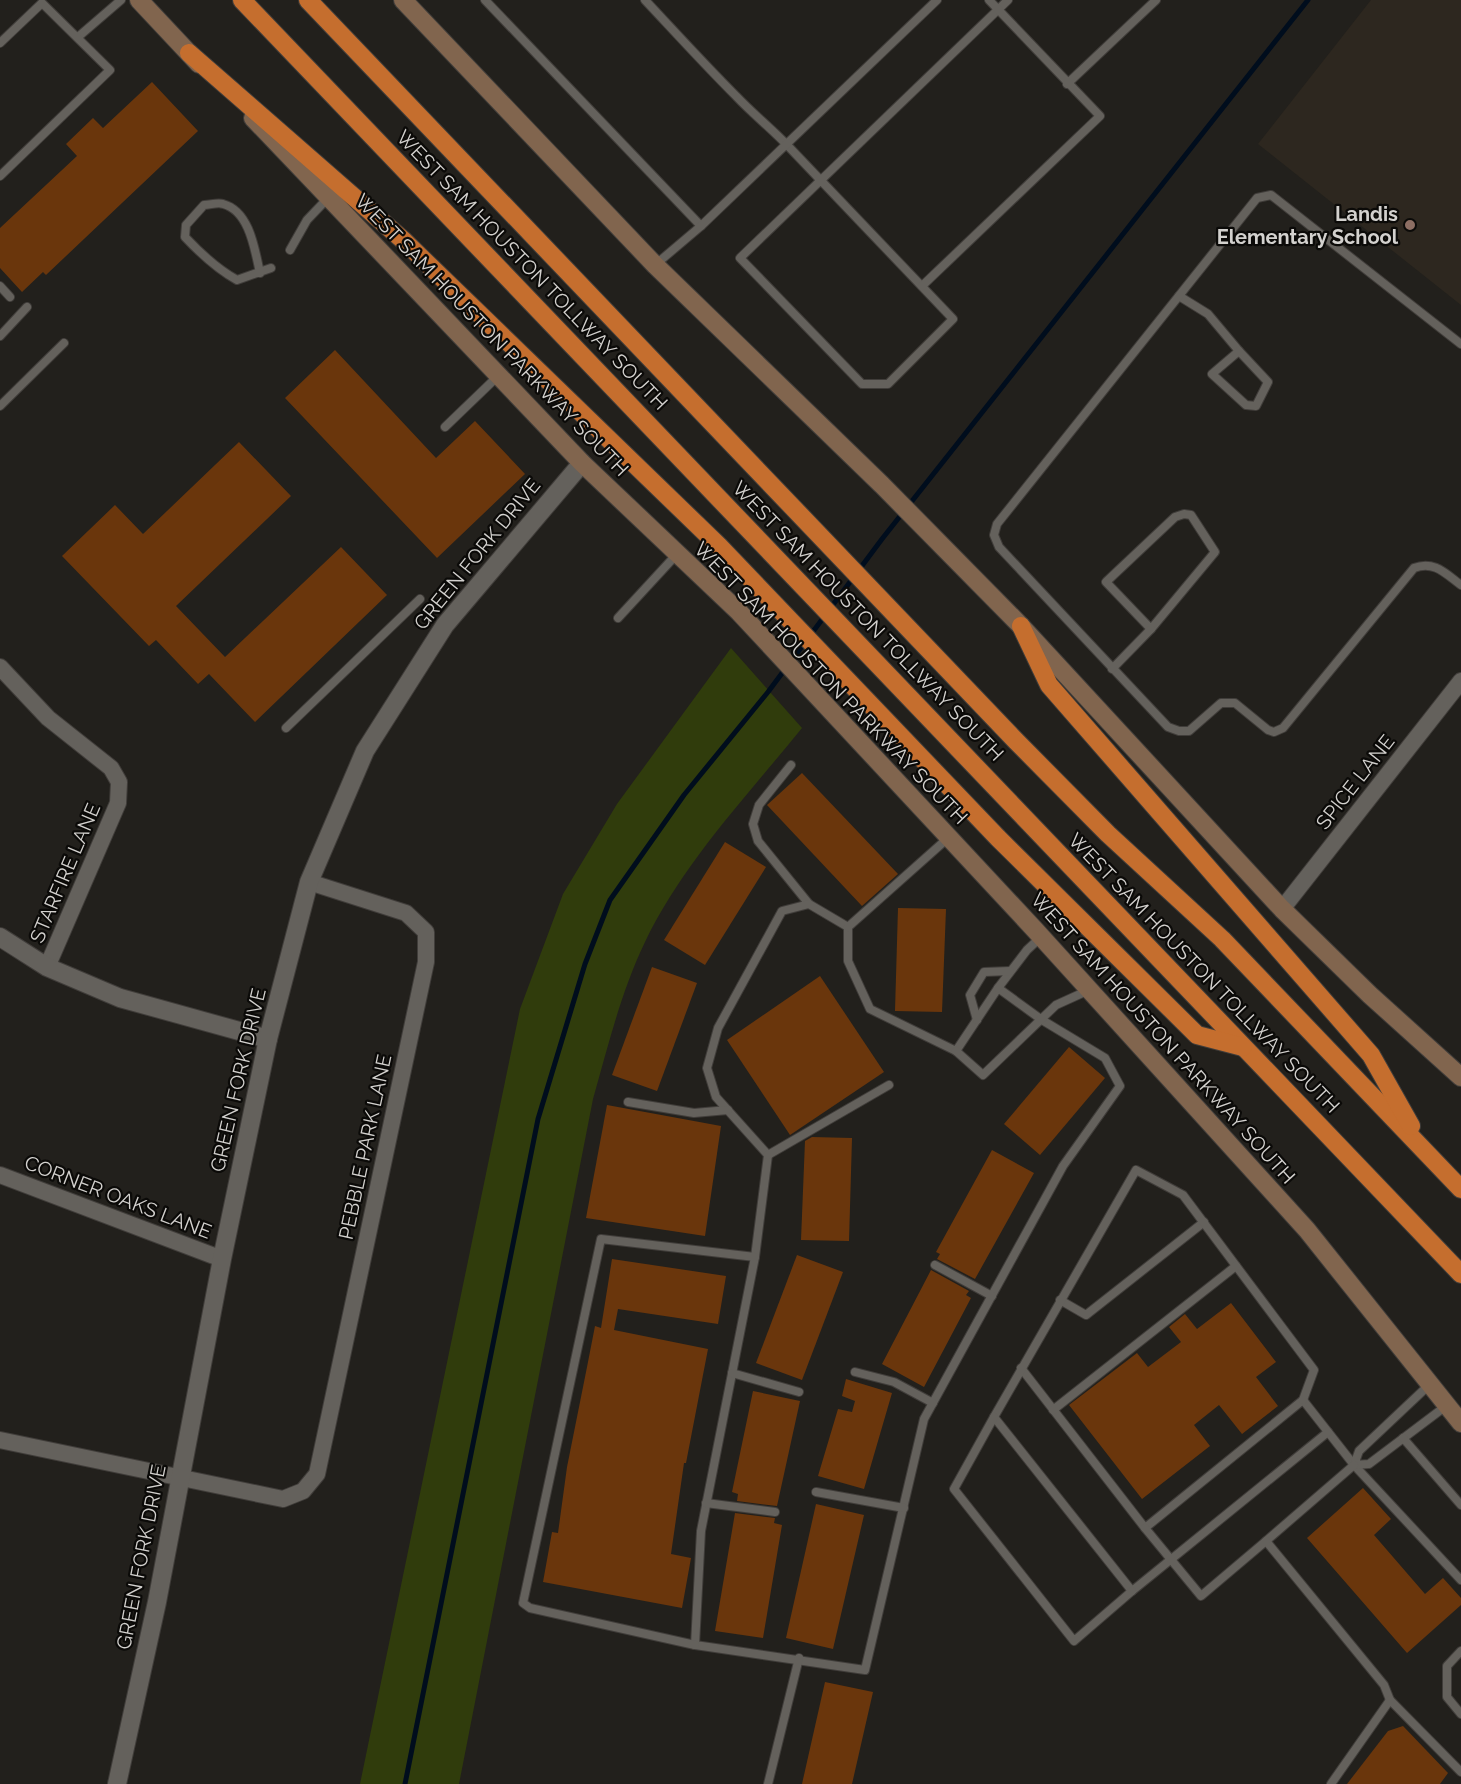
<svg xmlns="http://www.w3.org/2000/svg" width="1461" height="1784" viewBox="0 0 1461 1784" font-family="Raleway,sans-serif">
	<rect width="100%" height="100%" fill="#22201c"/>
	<path fill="#2d271f" d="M 1371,0 L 1461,0 L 1461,305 L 1258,144 Z"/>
	<path fill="#303c0c" d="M 731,648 L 802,728 C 747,796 683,863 645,942 C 621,992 608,1046 593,1099 L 459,1784 L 360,1784 L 520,1009 L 563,894 L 617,804 Z"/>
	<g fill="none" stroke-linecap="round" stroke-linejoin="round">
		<path stroke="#000d1d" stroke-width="5" d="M 405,1784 L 538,1119 L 585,964 L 610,900 L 684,795 L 768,692 L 882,539 L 1308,0"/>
	</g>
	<g fill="#6a360c">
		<path d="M 152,82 L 198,131 L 46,275 L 43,272 L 22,292 L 0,268 L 0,228 L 77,156 L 66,144 L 93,118 L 103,128 Z"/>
		<path d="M 335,350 L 436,458 L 475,421 L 525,474 L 437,558 L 285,398 Z"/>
		<path d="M 239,442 L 291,496 L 176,606 L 225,657 L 341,547 L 387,595 L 255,722 L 209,674 L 198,684 L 156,640 L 149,646 L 62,556 L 115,505 L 143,534 Z"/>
		<path d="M 802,773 L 898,874 L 862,906 L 767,805 Z"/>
		<path d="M 725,842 L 766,867 L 705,965 L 664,940 Z"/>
		<path d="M 898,908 L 946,909 L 942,1012 L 895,1011 Z"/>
		<path d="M 652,967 L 697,983 L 657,1091 L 612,1075 Z"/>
		<path d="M 820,976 L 884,1072 L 790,1135 L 727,1040 Z"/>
		<path d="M 1069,1047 L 1105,1078 L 1040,1155 L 1004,1124 Z"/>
		<path d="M 607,1105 L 721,1126 L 705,1236 L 586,1218 Z"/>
		<path d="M 812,1137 L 852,1138 L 849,1241 L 801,1240 L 805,1141 Z"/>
		<path d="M 992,1150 L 1034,1173 L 975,1279 L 937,1259 L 940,1254 L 936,1252 Z"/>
		<path d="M 797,1255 L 843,1272 L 802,1380 L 756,1363 Z"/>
		<path d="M 612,1259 L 726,1276 L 718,1324 L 618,1309 L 614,1330 L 708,1349 L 686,1463 L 684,1463 L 671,1554 L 691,1558 L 682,1608 L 543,1582 L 552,1532 L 558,1533 L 567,1467 L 587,1367 L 595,1326 L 601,1328 Z"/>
		<path d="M 931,1270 L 969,1291 L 966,1295 L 971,1298 L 924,1387 L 882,1364 Z"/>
		<path d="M 1231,1303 L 1276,1362 L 1256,1377 L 1278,1406 L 1242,1434 L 1219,1405 L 1194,1425 L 1210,1446 L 1142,1499 L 1069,1405 L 1137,1353 L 1148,1367 L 1181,1342 L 1169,1327 L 1185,1314 L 1197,1329 Z"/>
		<path d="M 846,1379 L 892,1393 L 864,1489 L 818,1476 L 838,1409 L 852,1412 L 855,1401 L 842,1396 Z"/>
		<path d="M 753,1391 L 800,1401 L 777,1506 L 737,1501 L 738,1494 L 732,1492 Z"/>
		<path d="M 1363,1488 L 1391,1519 L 1374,1535 L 1425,1594 L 1443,1578 L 1461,1598 L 1461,1605 L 1407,1653 L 1307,1538 Z"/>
		<path d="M 816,1504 L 864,1515 L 833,1649 L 786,1638 Z"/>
		<path d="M 735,1513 L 775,1518 L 774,1523 L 782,1525 L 763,1638 L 715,1631 Z"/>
		<path d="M 825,1682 L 873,1692 L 852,1784 L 802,1784 Z"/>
		<path d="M 1403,1726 L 1448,1773 L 1440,1784 L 1347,1784 L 1388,1731 Z"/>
	</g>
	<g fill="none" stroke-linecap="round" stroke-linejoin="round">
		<g stroke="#403d3a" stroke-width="10">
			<g id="service">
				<path d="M 485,0 L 701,226"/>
				<path d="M 645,0 C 675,32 705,65 736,96 C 753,114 772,129 789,147 C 844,204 898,262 953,319 L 888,384 L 862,384 L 740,258 L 1008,0"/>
				<path d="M 78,37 L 121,0"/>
				<path d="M 0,43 L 42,3 L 110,70 L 0,176"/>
				<path d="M 1067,84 L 1156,0"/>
				<path d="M 290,250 L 307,220 L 328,198"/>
				<path d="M 655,265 L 701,226 L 937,0"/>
				<path d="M 260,273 C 255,251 250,211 223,204 C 218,202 210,205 204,205 L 186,225 L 185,237 C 201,254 217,269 237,280 L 271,268"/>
				<path d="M 0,286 L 10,297"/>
				<path d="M 922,286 L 1100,116 L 989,0"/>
				<path d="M 1179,296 L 1208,314 L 1239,351"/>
				<path d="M 0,336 L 27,307"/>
				<path d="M 1461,344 L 1271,195 L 1257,198 L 997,524 L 994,535 L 999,547 L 1168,727 L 1179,731 L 1189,731 L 1221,703 L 1235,703 L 1268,730 L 1274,732 L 1283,728 L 1414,568 C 1434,560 1446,574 1461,585"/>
				<path d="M 1239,351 L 1268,382 L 1256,406 L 1246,405 L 1212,374 Z"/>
				<path d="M 0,406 L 64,343"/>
				<path d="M 445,427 L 498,376"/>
				<path d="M 1184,514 L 1191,515 L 1215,552 L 1151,629 L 1106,582 L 1175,517 Z"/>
				<path d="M 618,618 L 677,554"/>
				<path d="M 1112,669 L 1151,629"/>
				<path d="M 286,728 L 420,599"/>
				<path d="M 791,765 L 759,805 L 753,824 L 758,841 L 809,904"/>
				<path d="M 809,904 L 848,927 L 848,961 L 870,1009 L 956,1051 L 998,988 L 1042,1020 L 1105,1058 L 1120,1086 L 1063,1166 L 924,1419 L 865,1670 L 695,1645 L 701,1531 L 755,1257 L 768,1155 L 716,1097 L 707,1068 L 718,1028 L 782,911 Z"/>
				<path d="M 848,927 L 948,838"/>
				<path d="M 998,988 L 1027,950 L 1041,937"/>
				<path d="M 977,1020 L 970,995 L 984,972 L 1010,971"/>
				<path d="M 956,1051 L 983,1075 L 1056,1005 L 1089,990"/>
				<path d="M 628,1102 L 694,1113 L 728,1110"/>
				<path d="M 768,1155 L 889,1085"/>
				<path d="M 935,1265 L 992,1296"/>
				<path d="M 1060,1300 L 1086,1315 L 1204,1222"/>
				<path d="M 1021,1368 L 1145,1528 L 1303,1400 L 1354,1465 L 1461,1580"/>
				<path d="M 855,1372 L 894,1382 L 933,1403"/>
				<path d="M 732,1373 L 799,1392"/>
				<path d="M 1429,1385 L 1359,1451 L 1354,1465 L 1369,1464 L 1446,1406"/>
				<path d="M 1303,1400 L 1314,1370 L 1183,1195 L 1136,1170 L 994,1417 L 1132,1591 L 1328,1432"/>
				<path d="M 1053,1410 L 1236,1266"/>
				<path d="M 994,1417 L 954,1489 L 1074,1641 L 1132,1591"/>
				<path d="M 1403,1438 L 1461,1505"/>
				<path d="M 1354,1465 L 1266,1541 L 1384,1685 L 1390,1700"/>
				<path d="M 816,1492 L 904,1508"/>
				<path d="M 706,1503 L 775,1512"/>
				<path d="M 1145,1528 L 1201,1596 L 1266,1541"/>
				<path d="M 695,1645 L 530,1608 L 523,1603 L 601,1239 L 755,1257"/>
				<path d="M 1461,1651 L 1447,1666 L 1447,1697 L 1461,1714"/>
				<path d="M 768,1784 L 799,1658"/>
				<path d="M 1331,1784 L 1390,1700 L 1461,1772"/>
			</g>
		</g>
		<g stroke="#403d3a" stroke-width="18">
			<g id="minor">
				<path d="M 0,667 L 48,718 L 111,768 L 119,782 L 118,803 L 47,967"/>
				<path d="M 1282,909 L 1461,681"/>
				<path d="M 0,1175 L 222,1259"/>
				<path d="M 0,1440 L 283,1499 L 303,1491 L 317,1474 L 426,962 L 426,932 L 406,913 L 309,882"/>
			</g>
		</g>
		<g stroke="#403d3a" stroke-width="20">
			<g id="tertiary">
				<path d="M 0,937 L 47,967 L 120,998 L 268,1039"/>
				<path d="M 117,1784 L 157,1602 L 222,1259 L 268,1039 L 309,882 L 365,751 L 445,625 L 582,463"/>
			</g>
		</g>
		<g stroke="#403d3a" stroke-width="20">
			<g id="secondary">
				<path d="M 139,0 L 199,64"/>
				<path d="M 403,0 L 655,265 L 882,485 L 1021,626 L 1282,909 L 1370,995 L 1461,1077"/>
				<path d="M 253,118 L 582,463 L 739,612 L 1036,931 L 1307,1230 L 1461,1423"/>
			</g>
		</g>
		<g stroke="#403d3a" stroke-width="20">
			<g id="motorway">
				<path d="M 242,0 L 1461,1274"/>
				<path d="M 308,0 L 1016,741 L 1108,834 L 1222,939 L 1461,1189"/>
				<path d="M 189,53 L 403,240 L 719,546 L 998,838 L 1197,1035 L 1243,1047"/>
				<path d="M 1021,626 L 1049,685 L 1371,1055 L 1411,1126"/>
			</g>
		</g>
		<use href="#service" stroke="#64615c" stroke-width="8"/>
		<use href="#minor" stroke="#64615c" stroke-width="16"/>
		<use href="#tertiary" stroke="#64615c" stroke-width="18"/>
		<use href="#secondary" stroke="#81654e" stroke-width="18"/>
		<use href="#motorway" stroke="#c56e2e" stroke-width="18"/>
	</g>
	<circle fill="#8d6e63" stroke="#0b0a08" stroke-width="2" cx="1410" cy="225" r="6"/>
	<g text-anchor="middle" stroke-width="4.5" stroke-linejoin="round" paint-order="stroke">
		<g font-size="20" font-weight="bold" fill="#d3d1ce" stroke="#0b0a08" text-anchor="end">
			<text x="1398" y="221">Landis<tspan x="1398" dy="23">Elementary School</tspan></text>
		</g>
		<g font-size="20" fill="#d3d1ce" stroke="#0b0a08">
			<text transform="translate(532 270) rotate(46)" y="7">WEST SAM HOUSTON TOLLWAY SOUTH</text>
			<text transform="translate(492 335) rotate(46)" y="7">WEST SAM HOUSTON PARKWAY SOUTH</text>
			<text transform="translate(477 554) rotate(-51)" y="7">GREEN FORK DRIVE</text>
			<text transform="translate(868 621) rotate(46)" y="7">WEST SAM HOUSTON TOLLWAY SOUTH</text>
			<text transform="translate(831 683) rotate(46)" y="7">WEST SAM HOUSTON PARKWAY SOUTH</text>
			<text transform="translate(1355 782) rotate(-52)" y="7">SPICE LANE</text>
			<text transform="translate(65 873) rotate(-67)" y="7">STARFIRE LANE</text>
			<text transform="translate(1204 973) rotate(46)" y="7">WEST SAM HOUSTON TOLLWAY SOUTH</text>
			<text transform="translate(1163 1038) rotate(48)" y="7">WEST SAM HOUSTON PARKWAY SOUTH</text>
			<text transform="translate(238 1080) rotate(-77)" y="7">GREEN FORK DRIVE</text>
			<text transform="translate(365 1147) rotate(-78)" y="7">PEBBLE PARK LANE</text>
			<text transform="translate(118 1197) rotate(21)" y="7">CORNER OAKS LANE</text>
			<text transform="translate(141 1557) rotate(-79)" y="7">GREEN FORK DRIVE</text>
		</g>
	</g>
</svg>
